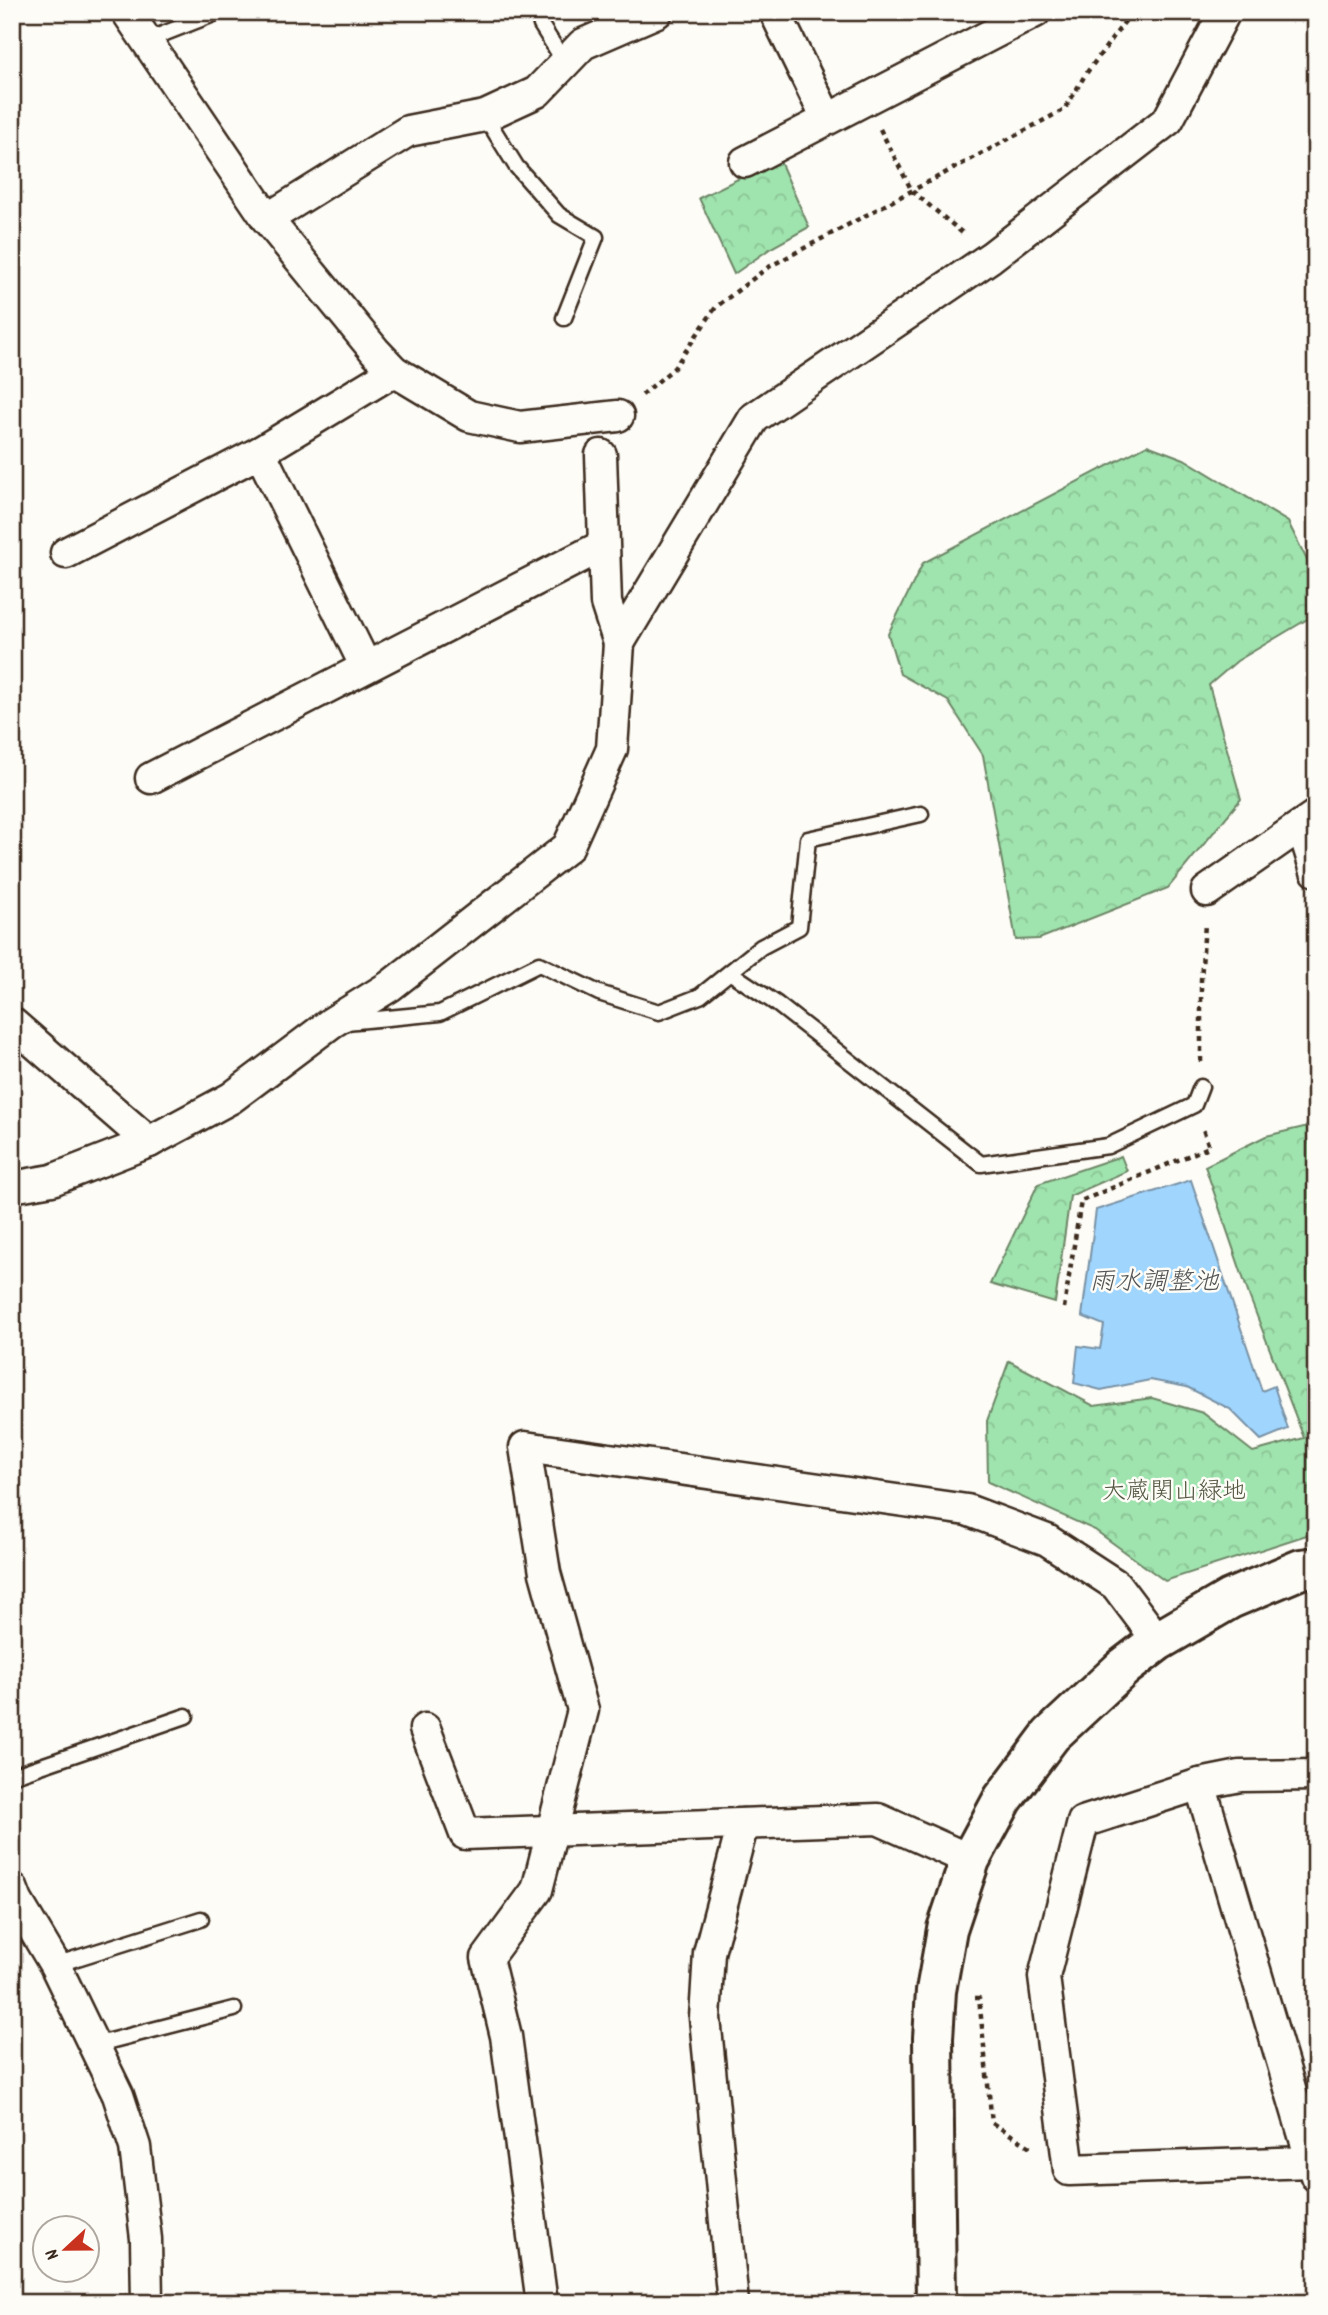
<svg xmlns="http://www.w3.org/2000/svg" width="1328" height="2315" viewBox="0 0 1328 2315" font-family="Dekko,'Klee One',sans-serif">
	<defs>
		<pattern id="forest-crowns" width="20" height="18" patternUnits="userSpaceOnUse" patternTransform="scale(1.75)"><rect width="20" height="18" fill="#9fe3ae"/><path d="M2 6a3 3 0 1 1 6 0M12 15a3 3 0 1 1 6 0" fill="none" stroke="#8ac395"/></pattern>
	</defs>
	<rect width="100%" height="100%" fill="#fdfcf7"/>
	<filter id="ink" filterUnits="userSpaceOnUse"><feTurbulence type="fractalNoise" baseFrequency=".0143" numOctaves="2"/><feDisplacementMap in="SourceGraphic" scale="14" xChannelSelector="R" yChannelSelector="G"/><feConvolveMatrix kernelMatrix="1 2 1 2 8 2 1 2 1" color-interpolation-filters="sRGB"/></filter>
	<g filter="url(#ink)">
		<g fill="url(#forest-crowns)" stroke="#6d8666" stroke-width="2">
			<path d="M 779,159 L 809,227 L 771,248 L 734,274 L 699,198 Z"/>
			<path d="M 1147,445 L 1184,459 L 1288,522 L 1316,578 L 1316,614 L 1237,661 L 1209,685 L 1241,799 L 1168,888 L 1039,939 L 1016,940 L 983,755 L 948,701 L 900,674 L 888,634 L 923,563 Z"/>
			<path d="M 1308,1126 L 1316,1131 L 1316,1532 L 1165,1581 L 1095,1530 L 988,1482 L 987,1421 L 1009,1361 L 1094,1406 L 1152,1398 L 1203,1413 L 1253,1452 L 1304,1438 L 1250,1298 L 1205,1166 L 1266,1136 Z"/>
			<path d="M 1121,1156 L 1127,1171 L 1070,1196 L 1055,1303 L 990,1284 L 1038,1184 Z"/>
		</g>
		<path fill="#a0d5fe" stroke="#7891a4" stroke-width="2" d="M 1191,1180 L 1262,1391 L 1274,1386 L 1288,1429 L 1261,1440 L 1230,1409 L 1187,1387 L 1150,1380 L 1101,1390 L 1074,1383 L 1078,1346 L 1100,1349 L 1104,1325 L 1082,1316 L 1096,1210 Z"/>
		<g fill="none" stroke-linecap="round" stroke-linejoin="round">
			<g stroke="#3b2a1e" stroke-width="19">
				<g id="lane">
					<path d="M 538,12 L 541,25 L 565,63"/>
					<path d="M 145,41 L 219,12"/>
					<path d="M 485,116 L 516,166 L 559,215 L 596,237 L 564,318"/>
					<path d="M 731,973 L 777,1004 L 981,1164 L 1108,1146 L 1194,1105 L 1201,1087"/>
					<path d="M 346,1022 L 440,1013 L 539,964 L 599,993 L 659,1012 L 700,996 L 761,947 L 799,927 L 808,839 L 921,814"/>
					<path d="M 12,1776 L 186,1716"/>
					<path d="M 55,1965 L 201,1919"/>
					<path d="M 94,2045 L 234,2009"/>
				</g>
			</g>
			<g stroke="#3b2a1e" stroke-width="35">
				<g id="street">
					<path d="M 127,12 L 267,219 L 375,351 L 394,371 L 469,416 L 520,427 L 618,416"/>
					<path d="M 775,12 L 827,119"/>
					<path d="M 745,162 L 1035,12"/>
					<path d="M 267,219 L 408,131 L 485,116 L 537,92 L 583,44 L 657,12"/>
					<path d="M 260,452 L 366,667"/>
					<path d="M 66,553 L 260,452 L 394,371"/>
					<path d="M 619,643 L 754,418 L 991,257 L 1168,120 L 1225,12"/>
					<path d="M 151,778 L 602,546"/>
					<path d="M 1302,826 L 1316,871"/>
					<path d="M 1207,891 L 1316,815"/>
					<path d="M 12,1023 L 149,1142"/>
					<path d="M 12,1187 L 52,1180 L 149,1142 L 231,1098 L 331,1023 L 390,986 L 568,847 L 612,749 L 619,643 L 606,603 L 601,455"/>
					<path d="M 425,1729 L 465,1834 L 878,1819 L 970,1860"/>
					<path d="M 1200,1784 L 1316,2176"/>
					<path d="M 12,1888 L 17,1901 L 55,1965 L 118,2095 L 135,2147 L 146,2239 L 147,2303"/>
					<path d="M 1311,2162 L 1069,2170 L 1044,1977 L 1083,1822 L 1200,1784 L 1240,1776 L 1316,1775"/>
					<path d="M 542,2303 L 506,2036 L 487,1958 L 537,1890 L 583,1710 L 545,1573 L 525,1447 L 967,1510 L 1047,1540 L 1116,1585 L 1158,1641"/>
					<path d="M 733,2303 L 705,2018 L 709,1953 L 743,1824"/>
				</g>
			</g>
			<g stroke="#3b2a1e" stroke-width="44">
				<path id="secondary" d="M 936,2303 L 933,2038 L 936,1991 L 947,1929 L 970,1860 L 1003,1799 L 1051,1735 L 1124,1667 L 1158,1641 L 1230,1599 L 1301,1569 L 1316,1567"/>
			</g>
			<g stroke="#3b2a1e" stroke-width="4.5" stroke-dasharray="5 5" stroke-linecap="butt">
				<path d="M 880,129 L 912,191 L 965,235"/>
				<path d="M 642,395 L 674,368 L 716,307 L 767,268 L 1065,109 L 1085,75 L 1132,12"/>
				<path d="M 1201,1062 L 1201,980 L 1205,924"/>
				<path d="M 1064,1308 L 1081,1201 L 1209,1147 L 1203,1129"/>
				<path d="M 975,1998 L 979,1998 L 992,2123 L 1032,2148"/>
			</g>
			<use href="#lane" stroke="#fdfcf7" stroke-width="14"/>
			<use href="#street" stroke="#fdfcf7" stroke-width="30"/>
			<use href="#secondary" stroke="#fdfcf7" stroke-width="38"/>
		</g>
	</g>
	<g text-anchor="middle" stroke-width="5" stroke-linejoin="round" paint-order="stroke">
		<g font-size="24" fill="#545842" stroke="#fdfcf7">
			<text x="1174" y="1498">大蔵関山緑地</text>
		</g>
		<g font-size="26" font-style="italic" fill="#545556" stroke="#fdfcf7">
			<text x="1154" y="1289">雨水調整池</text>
		</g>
	</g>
	<rect width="1328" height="2315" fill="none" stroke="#fdfcf7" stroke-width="42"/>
	<rect x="21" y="21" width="1286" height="2273" fill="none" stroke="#3b2a1e" stroke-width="2.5" filter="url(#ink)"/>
	<g transform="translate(66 2249) rotate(248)"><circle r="33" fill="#fdfcf7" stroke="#afa8a0" stroke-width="2"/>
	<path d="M0-5L12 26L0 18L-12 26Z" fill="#c8321e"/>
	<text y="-10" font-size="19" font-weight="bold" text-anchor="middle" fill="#3b2a1e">N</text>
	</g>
</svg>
